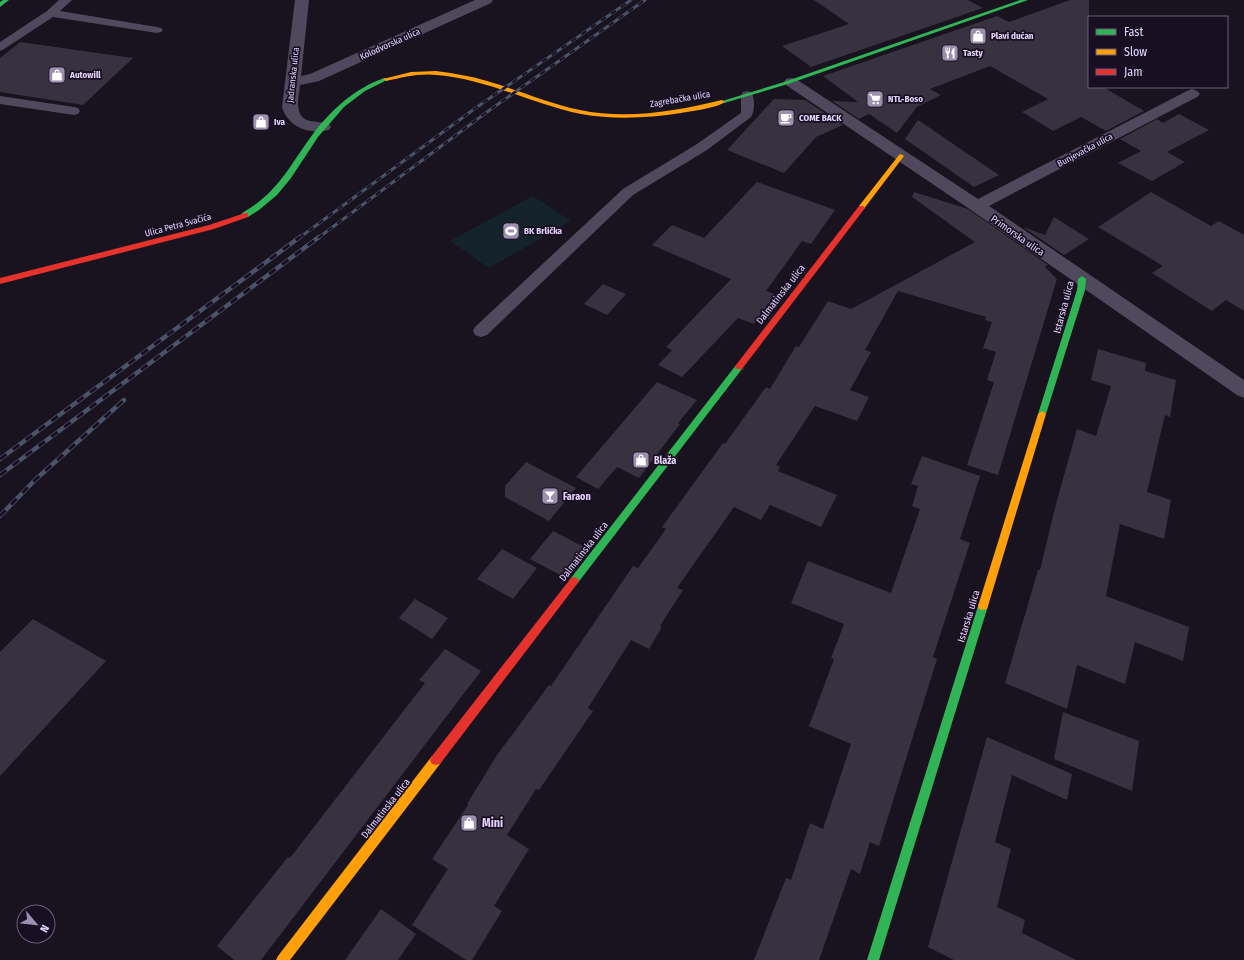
<svg xmlns="http://www.w3.org/2000/svg" width="1244" height="960" viewBox="0 0 1244 960" font-family="'Fira Sans Condensed',sans-serif">
	<rect width="100%" height="100%" fill="#18131e"/>
	<path fill="#14232a" d="M 533,196 L 571,221 L 489,268 L 450,241 Z"/>
	<g fill="#383140">
		<path d="M 814,0 L 968,0 L 983,8 L 811,67 L 782,46 L 849,24 Z"/>
		<path d="M 1070,0 L 1089,0 L 1089,87 L 1103,87 L 1144,111 L 1106,131 L 1081,117 L 1053,131 L 1022,112 L 1048,99 L 990,66 L 930,89 L 941,95 L 917,107 L 897,133 L 869,114 L 859,119 L 832,101 L 858,102 L 823,76 L 997,16 L 1009,22 Z"/>
		<path d="M 20,42 L 133,58 L 83,105 L 0,92 L 0,58 Z"/>
		<path d="M 774,99 L 805,100 L 843,125 L 816,137 L 784,173 L 727,150 Z"/>
		<path d="M 1179,114 L 1209,130 L 1167,152 L 1185,162 L 1152,181 L 1118,163 L 1141,151 L 1120,139 L 1157,119 L 1163,123 Z"/>
		<path d="M 918,120 L 999,175 L 974,187 L 905,139 Z"/>
		<path d="M 757,182 L 835,210 L 811,244 L 802,241 L 766,291 L 775,294 L 754,324 L 738,318 L 682,377 L 658,365 L 672,350 L 666,347 L 731,279 L 652,245 L 672,225 L 704,238 Z"/>
		<path d="M 914,192 L 968,209 L 1048,265 L 1045,267 L 1057,279 L 998,475 L 967,465 L 994,382 L 987,380 L 996,352 L 983,348 L 992,322 L 985,320 L 986,317 L 898,291 L 865,350 L 871,352 L 850,390 L 869,397 L 857,421 L 815,406 L 776,465 L 780,467 L 778,471 L 837,495 L 821,527 L 770,505 L 761,520 L 734,507 L 677,588 L 683,590 L 660,626 L 662,627 L 649,649 L 631,640 L 588,708 L 593,711 L 539,790 L 536,789 L 507,835 L 529,849 L 494,906 L 502,911 L 472,960 L 466,960 L 412,925 L 448,869 L 432,859 L 468,805 L 467,804 L 497,755 L 549,685 L 551,686 L 633,566 L 638,568 L 666,529 L 662,527 L 723,443 L 725,444 L 766,387 L 770,389 L 796,346 L 799,347 L 828,301 L 851,309 L 975,242 L 912,197 Z"/>
		<path d="M 1151,192 L 1211,226 L 1219,221 L 1244,235 L 1244,311 L 1226,300 L 1212,311 L 1152,273 L 1163,266 L 1098,227 Z"/>
		<path d="M 1054,217 L 1089,239 L 1064,255 L 1023,227 L 1045,235 Z"/>
		<path d="M 603,284 L 626,294 L 607,315 L 584,304 Z"/>
		<path d="M 1098,349 L 1146,363 L 1145,371 L 1176,380 L 1170,417 L 1165,415 L 1147,492 L 1171,500 L 1164,539 L 1120,524 L 1106,596 L 1189,627 L 1183,661 L 1135,642 L 1125,684 L 1077,665 L 1067,709 L 1005,683 L 1038,570 L 1040,570 L 1056,504 L 1077,429 L 1096,436 L 1111,386 L 1091,380 Z"/>
		<path d="M 657,382 L 697,400 L 678,423 L 680,424 L 639,478 L 617,467 L 598,489 L 576,477 Z"/>
		<path d="M 922,456 L 980,476 L 960,539 L 970,543 L 933,657 L 937,659 L 879,846 L 870,842 L 860,874 L 851,869 L 819,960 L 754,960 L 786,878 L 791,880 L 810,823 L 823,829 L 851,744 L 809,726 L 834,659 L 831,658 L 844,624 L 791,603 L 808,561 L 891,593 L 920,509 L 912,506 L 918,486 L 911,484 Z"/>
		<path d="M 526,462 L 576,488 L 549,521 L 505,497 L 505,486 Z"/>
		<path d="M 553,531 L 584,547 L 562,576 L 530,559 Z"/>
		<path d="M 502,549 L 537,568 L 513,599 L 477,579 Z"/>
		<path d="M 415,599 L 448,618 L 432,639 L 399,618 Z"/>
		<path d="M 33,619 L 106,661 L 0,776 L 0,652 Z"/>
		<path d="M 445,649 L 481,671 L 261,960 L 234,960 L 217,946 L 288,857 L 290,858 L 425,683 L 419,680 Z"/>
		<path d="M 1063,712 L 1139,741 L 1132,791 L 1054,759 Z"/>
		<path d="M 987,737 L 1072,774 L 1067,800 L 1012,775 L 995,842 L 1011,849 L 997,907 L 1025,920 L 1022,933 L 1076,960 L 954,960 L 928,947 Z"/>
		<path d="M 381,909 L 416,934 L 398,960 L 345,960 Z"/>
	</g>
	<g fill="none" stroke-linecap="round" stroke-linejoin="round">
		<g fill="#50495e" fill-rule="evenodd">
			<path d="M 59,0 L 72,0 L 60,11 L 157,27 L 161,28 L 163,30 L 161,32 L 157,33 L 53,17 L 4,49 L 0,51 L 0,42 L 47,11 Z"/>
			<path d="M 747,91 L 751,92 C 755,98 755,111 751,117 L 707,150 L 633,195 L 487,335 L 481,337 L 475,335 L 473,331 L 475,327 L 623,189 L 697,144 L 741,113 L 741,95 L 743,92 Z"/>
			<path d="M 0,96 L 74,107 L 78,108 L 80,111 L 78,114 L 74,115 L 0,104 Z"/>
		</g>
		<g fill="#50495e" fill-rule="evenodd">
			<path d="M 295,0 L 309,0 L 301,76 L 310,74 L 475,0 L 493,0 L 491,3 L 319,81 L 300,85 C 299,97 293,117 310,121 C 316,122 322,122 329,124 L 331,127 L 329,130 C 309,135 288,127 282,107 Z"/>
			<path d="M 791,78 L 796,79 L 978,199 L 1187,91 L 1192,89 L 1197,91 L 1200,94 L 1197,97 L 989,206 L 1244,380 L 1244,398 L 1237,395 L 971,210 L 786,85 L 784,82 L 786,79 Z"/>
		</g>
		<g fill="#30b455" fill-rule="evenodd">
			<path d="M 3,0 L 9,0 L 0,7 L 0,2 Z"/>
			<path d="M 1020,0 L 1028,0 L 788,84 L 724,103 L 719,102 L 784,82 Z"/>
			<path d="M 384,78 L 389,79 L 365,91 L 344,107 L 318,137 L 291,178 L 277,195 L 259,210 L 248,217 L 242,217 L 242,213 C 279,192 289,166 313,134 C 332,109 354,89 384,78 Z"/>
			<path d="M 1082,276 L 1086,279 L 1085,290 L 1046,414 L 1042,417 L 1038,414 L 1077,290 L 1078,279 Z"/>
			<path d="M 739,364 L 743,367 L 742,369 L 577,584 L 574,585 L 571,584 L 569,581 L 571,578 L 736,365 Z"/>
			<path d="M 983,602 L 987,603 L 988,606 L 879,960 L 867,960 L 978,606 L 979,603 Z"/>
		</g>
		<g fill="#ff9f0a" fill-rule="evenodd">
			<path d="M 436,71 C 453,73 470,76 487,81 C 518,90 548,103 580,110 C 627,120 676,111 722,100 L 725,102 C 717,108 692,111 681,113 C 648,118 614,120 581,114 C 532,104 487,79 437,75 C 420,73 403,77 386,81 L 383,79 L 411,72 Z"/>
			<path d="M 901,154 L 904,156 L 863,210 L 859,210 L 859,206 L 899,155 Z"/>
			<path d="M 1042,411 L 1046,414 L 988,606 L 987,609 L 983,610 L 979,609 L 978,606 L 1038,414 Z"/>
			<path d="M 436,755 L 440,756 L 442,760 L 440,764 L 290,960 L 276,960 L 278,956 L 432,756 Z"/>
		</g>
		<g fill="#e5322d" fill-rule="evenodd">
			<path d="M 859,206 L 863,206 L 865,208 L 742,369 L 736,369 L 735,367 L 736,365 Z"/>
			<path d="M 245,213 L 248,213 L 248,217 L 214,229 L 0,284 L 0,278 L 209,225 Z"/>
			<path d="M 574,577 L 577,578 L 579,581 L 577,584 L 440,764 L 436,765 L 432,764 L 430,760 L 432,756 L 571,578 Z"/>
		</g>
		<g stroke="#4b5369" stroke-width="3">
			<g id="rail-far1">
				<path d="M 299,238 L 477,107 L 631,0"/>
				<path d="M 318,238 L 487,112 L 645,0"/>
			</g>
		</g>
		<g stroke="#4b5369" stroke-width="4.5">
			<g id="rail">
				<path d="M 0,459 L 300,237"/>
				<path d="M 0,475 L 319,237"/>
				<path d="M 0,516 L 35,480 L 124,400"/>
			</g>
		</g>
		<use href="#rail-far1" stroke="#180f22" stroke-width="2" stroke-dasharray="6" stroke-linecap="butt"/>
		<use href="#rail" stroke="#180f22" stroke-width="3" stroke-dasharray="8" stroke-linecap="butt"/>
	</g>
	<defs>
		<g id="shop-square" transform="scale(0.9)"><rect x="-9" y="-9" width="18" height="18" rx="4" fill="#9d90ae" stroke="#180f22"/><path d="M-5-2.5h2.3a2.7 3.5 0 0 1 5.4 0H5L5.5 6h-11ZM-1.5-2.5h3a1.5 2.3 0 0 0-3 0Z" fill="#fff"/></g>
		<g id="restaurant-square" transform="scale(0.9)"><rect x="-9" y="-9" width="18" height="18" rx="4" fill="#9d90ae" stroke="#180f22"/><path d="M-5-6h1v4h1v-4h1v4h1v-4h1v5L-1.5 .5V6h-2V.5L-5-1ZM5-6V6H3V1.5H1.5Q1.5-4 5-6Z" fill="#fff"/></g>
		<g id="supermarket-square" transform="scale(0.9)"><rect x="-9" y="-9" width="18" height="18" rx="4" fill="#9d90ae" stroke="#180f22"/><path d="M-6-5.5h2.5l.6 2H6L4.5 2H-2.5L-4.4-4H-6ZM-1.5 3.2a1.3 1.3 0 1 0 .1 0ZM3 3.2a1.3 1.3 0 1 0 .1 0Z" fill="#fff"/></g>
		<g id="cafe-square" transform="scale(0.9)"><rect x="-9" y="-9" width="18" height="18" rx="4" fill="#9d90ae" stroke="#180f22"/><path d="M-5.5-4.5H6V0H3Q3 3.5 0 3.5H-2.5Q-5.5 3.5-5.5 0ZM3-3.2v2h1.7v-2ZM-6 4.5H4V6H-6Z" fill="#fff"/></g>
		<g id="stadium-square" transform="scale(0.9)"><rect x="-9" y="-9" width="18" height="18" rx="4" fill="#9d90ae" stroke="#180f22"/><path d="M0-5a6.5 5 0 1 0 0 10a6.5 5 0 1 0 0-10ZM-3.5-1.8h7v3.6h-7Z" fill="#fff"/></g>
		<g id="bar-square" transform="scale(0.9)"><rect x="-9" y="-9" width="18" height="18" rx="4" fill="#9d90ae" stroke="#180f22"/><path d="M-6-5H6L.8 .8V4.5H3.5V6h-7V4.5H-.8V.8Z" fill="#fff"/></g>
	</defs>
	<g fill-rule="evenodd">
		<use href="#shop-square" x="978" y="36"/>
		<use href="#restaurant-square" x="950" y="53"/>
		<use href="#shop-square" x="57" y="75"/>
		<use href="#supermarket-square" x="875" y="99"/>
		<use href="#cafe-square" x="786" y="118"/>
		<use href="#shop-square" x="261" y="122"/>
		<use href="#stadium-square" x="511" y="231"/>
		<use href="#shop-square" x="641" y="460"/>
		<use href="#bar-square" x="550" y="496"/>
		<use href="#shop-square" x="469" y="823"/>
	</g>
	<g text-anchor="middle" stroke-width="3.5" stroke-linejoin="round" paint-order="stroke">
		<g font-size="9" font-weight="bold" fill="#e5d3fc" stroke="#180f22" text-anchor="start">
			<text x="991" y="39">Plavi dućan</text>
			<text x="963" y="56">Tasty</text>
			<text x="70" y="78">Autowill</text>
			<text x="888" y="102">NTL-Boso</text>
			<text x="799" y="121">COME BACK</text>
			<text x="274" y="125">Iva</text>
			<text x="524" y="234">BK Brlička</text>
		</g>
		<g font-size="9" fill="#e5d3fc" stroke="#180f22">
			<text transform="translate(390 44) rotate(-24)" y="3">Kolodvorska ulica</text>
			<text transform="translate(293 75) rotate(-84)" y="3">Jadranska ulica</text>
			<text transform="translate(680 99) rotate(-10)" y="3">Zagrebačka ulica</text>
			<text transform="translate(1085 150) rotate(-28)" y="3">Bunjevačka ulica</text>
			<text transform="translate(178 225) rotate(-15)" y="3">Ulica Petra Svačića</text>
		</g>
		<g font-size="10" fill="#e5d3fc" stroke="#180f22">
			<text transform="translate(1018 235) rotate(35)" y="4">Primorska ulica</text>
			<text transform="translate(780 294) rotate(-52)" y="4">Dalmatinska ulica</text>
			<text transform="translate(1063 307) rotate(-75)" y="4">Istarska ulica</text>
			<text transform="translate(583 551) rotate(-52)" y="4">Dalmatinska ulica</text>
			<text transform="translate(968 616) rotate(-73)" y="4">Istarska ulica</text>
			<text transform="translate(385 808) rotate(-52)" y="4">Dalmatinska ulica</text>
		</g>
		<g font-size="10" font-weight="bold" fill="#e5d3fc" stroke="#180f22" text-anchor="start">
			<text x="654" y="464">Blaža</text>
			<text x="563" y="500">Faraon</text>
		</g>
		<g font-size="12" font-weight="bold" fill="#e5d3fc" stroke="#180f22" text-anchor="start">
			<text x="482" y="827">Mini</text>
		</g>
	</g>
	<rect x="1088" y="16" width="140" height="72" fill="#180f22" stroke="#6a5d79"/>
	<rect x="1096" y="29" width="20" height="6" fill="#30b455" stroke="#6a5d79"/>
	<text x="1124" y="36" font-size="12" fill="#e5d3fc">Fast</text>
	<rect x="1096" y="49" width="20" height="6" fill="#ff9f0a" stroke="#6a5d79"/>
	<text x="1124" y="56" font-size="12" fill="#e5d3fc">Slow</text>
	<rect x="1096" y="69" width="20" height="6" fill="#e5322d" stroke="#6a5d79"/>
	<text x="1124" y="76" font-size="12" fill="#e5d3fc">Jam</text>
	<g transform="translate(36 924) rotate(118)"><circle r="19" fill="#180f22" stroke="#6a5d79"/>
	<path d="M0-3L7 15L0 10L-7 15Z" fill="#9d90ae"/>
	<text y="-6" font-size="11" font-weight="bold" text-anchor="middle" fill="#e5d3fc">N</text>
	</g>
</svg>
